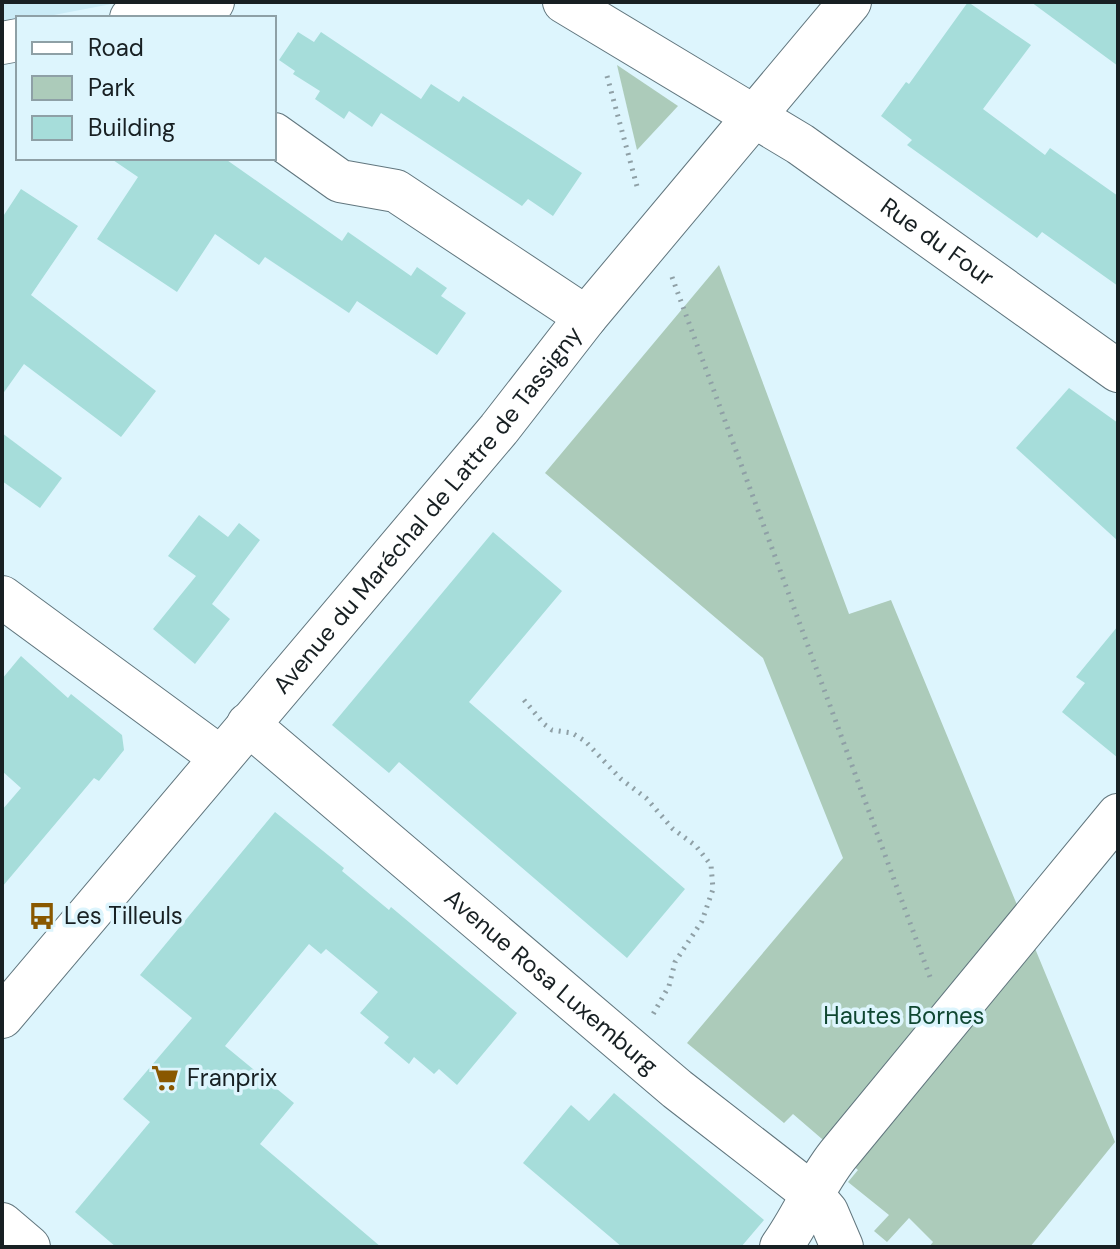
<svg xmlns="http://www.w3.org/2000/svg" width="1120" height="1249" viewBox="0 0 1120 1249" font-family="'DM Sans',sans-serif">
	<rect width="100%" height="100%" fill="#ddf5fd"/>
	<path fill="#caebf6" d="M 2,2 L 122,2 L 38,18 L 18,18 L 18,22 L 2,25 Z"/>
	<g fill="#accbba">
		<path d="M 617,65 L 678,106 L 637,150 Z"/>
		<path d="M 719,265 L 849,614 L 891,600 L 1115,1142 L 1030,1247 L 929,1247 L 933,1242 L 909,1218 L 887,1242 L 874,1231 L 889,1215 L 848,1182 L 858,1170 L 793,1114 L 784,1123 L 687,1043 L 843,858 L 763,658 L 545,473 Z"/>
	</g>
	<g fill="#a6ddda">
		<path d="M 968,2 L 1031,45 L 983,109 L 1045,155 L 1050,148 L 1118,196 L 1118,286 L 1042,232 L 1037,238 L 907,145 L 912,140 L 881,116 L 906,82 L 909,84 Z"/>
		<path d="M 1031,2 L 1118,2 L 1118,66 Z"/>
		<path d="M 298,32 L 314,42 L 321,32 L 421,99 L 431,84 L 459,102 L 463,96 L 582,173 L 553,216 L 528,199 L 522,206 L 381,113 L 372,127 L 349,111 L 344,119 L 315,99 L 320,91 L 293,74 L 295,71 L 279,60 Z"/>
		<path d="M 110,158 L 224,158 L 342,241 L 348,232 L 411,276 L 417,267 L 447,288 L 441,296 L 466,313 L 437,355 L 357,301 L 349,313 L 265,257 L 259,265 L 215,234 L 177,292 L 97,239 L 138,177 Z"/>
		<path d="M 21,189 L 78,226 L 31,295 L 156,391 L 121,437 L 24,364 L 2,395 L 2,218 Z"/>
		<path d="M 1069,388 L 1118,423 L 1118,541 L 1016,448 Z"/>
		<path d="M 2,433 L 62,478 L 40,508 L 2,481 Z"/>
		<path d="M 199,515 L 228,537 L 239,523 L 260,540 L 212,604 L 230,619 L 195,664 L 153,629 L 196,576 L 168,556 Z"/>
		<path d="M 493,532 L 562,591 L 469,702 L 685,889 L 627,958 L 399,762 L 389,773 L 332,725 Z"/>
		<path d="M 1118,626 L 1118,758 L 1062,712 L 1085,683 L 1076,677 Z"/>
		<path d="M 21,656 L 68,698 L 71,694 L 122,735 L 124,750 L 99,781 L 94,778 L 2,887 L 2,810 L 21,788 L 2,771 L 2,679 Z"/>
		<path d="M 275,812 L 344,868 L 342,871 L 389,910 L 391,907 L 517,1013 L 457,1085 L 439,1069 L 434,1074 L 414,1057 L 409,1064 L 384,1043 L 389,1037 L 360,1013 L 378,992 L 326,949 L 321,954 L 309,944 L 225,1046 L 294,1103 L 260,1144 L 381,1247 L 116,1247 L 75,1212 L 150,1122 L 123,1099 L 192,1018 L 140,975 Z"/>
		<path d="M 614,1093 L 764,1220 L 741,1247 L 622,1247 L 523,1163 L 571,1105 L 589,1121 Z"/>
	</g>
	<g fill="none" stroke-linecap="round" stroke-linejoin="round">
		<g stroke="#61767e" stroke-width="44">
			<g id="minor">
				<path id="s1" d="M 564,2 L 800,144 L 1118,371"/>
				<path d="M 131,18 L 213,2"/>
				<path d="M 2,43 L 18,40"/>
				<path d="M 274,134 L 340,181 L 396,191 L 586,317"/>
				<path d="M 2,597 L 220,757"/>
				<path id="s2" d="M 248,724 L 677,1089 L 811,1193 L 827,1212 L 842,1247"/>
				<path id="s3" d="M 2,1017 L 499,429 L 586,317 L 850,2"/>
				<path d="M 2,1224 L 29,1247"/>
				<path d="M 781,1247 C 802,1218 815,1184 838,1155 L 1118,815"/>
			</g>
		</g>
		<g stroke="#8fa0a6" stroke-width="5" stroke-dasharray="2 6" stroke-linecap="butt">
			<path d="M 607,76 L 638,190"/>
			<path d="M 672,277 L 930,977"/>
			<path d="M 524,700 L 544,724 L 552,730 L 572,733 L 585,741 L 621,779 L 646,798 L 673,829 L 696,846 L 711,865 L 713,889 L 702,921 L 675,962 L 669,986 L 652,1016"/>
		</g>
		<use href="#minor" stroke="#fff" stroke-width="42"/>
	</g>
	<defs>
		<g id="bus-bare" transform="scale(2.16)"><path d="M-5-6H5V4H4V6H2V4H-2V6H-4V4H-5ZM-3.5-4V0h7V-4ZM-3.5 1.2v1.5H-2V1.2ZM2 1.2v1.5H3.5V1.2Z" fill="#895800" stroke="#ddf5fd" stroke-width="2.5" paint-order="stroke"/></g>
		<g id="supermarket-bare" transform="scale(2.16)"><path d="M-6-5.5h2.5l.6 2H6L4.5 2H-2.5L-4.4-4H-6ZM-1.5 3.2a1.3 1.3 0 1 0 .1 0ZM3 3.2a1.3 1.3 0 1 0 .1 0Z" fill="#895800" stroke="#ddf5fd" stroke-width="2.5" paint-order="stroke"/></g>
	</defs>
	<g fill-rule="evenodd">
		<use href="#bus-bare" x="42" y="916"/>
		<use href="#supermarket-bare" x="165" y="1078"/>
	</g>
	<g text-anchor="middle" stroke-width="7" stroke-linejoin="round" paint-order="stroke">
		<g font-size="24" fill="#182023" stroke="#ddf5fd">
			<text dy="8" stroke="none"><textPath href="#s1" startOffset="444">Rue du Four</textPath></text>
			<text dy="8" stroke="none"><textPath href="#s3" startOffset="662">Avenue du Maréchal de Lattre de Tassigny</textPath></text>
			<text dy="8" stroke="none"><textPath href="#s2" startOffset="398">Avenue Rosa Luxemburg</textPath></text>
		</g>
		<g font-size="24" fill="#182023" stroke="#ddf5fd" text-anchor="start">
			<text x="64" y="924">Les Tilleuls</text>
			<text x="187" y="1086">Franprix</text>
		</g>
		<g font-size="24" fill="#0f4731" stroke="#ddf5fd">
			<text x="904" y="1024">Hautes Bornes</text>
		</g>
	</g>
	<rect width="1120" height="1249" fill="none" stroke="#182023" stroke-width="8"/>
	<rect x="16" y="16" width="260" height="144" fill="#ddf5fd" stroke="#8ea0a6" stroke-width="2"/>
	<rect x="32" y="42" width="40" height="12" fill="#ffffff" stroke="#8ea0a6" stroke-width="2"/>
	<text x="88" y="56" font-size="24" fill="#182023">Road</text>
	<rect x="32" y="76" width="40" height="24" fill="#accbba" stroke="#8ea0a6" stroke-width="2"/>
	<text x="88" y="96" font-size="24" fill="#182023">Park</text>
	<rect x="32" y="116" width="40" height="24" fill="#a6ddda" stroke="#8ea0a6" stroke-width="2"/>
	<text x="88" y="136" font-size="24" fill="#182023">Building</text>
</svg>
